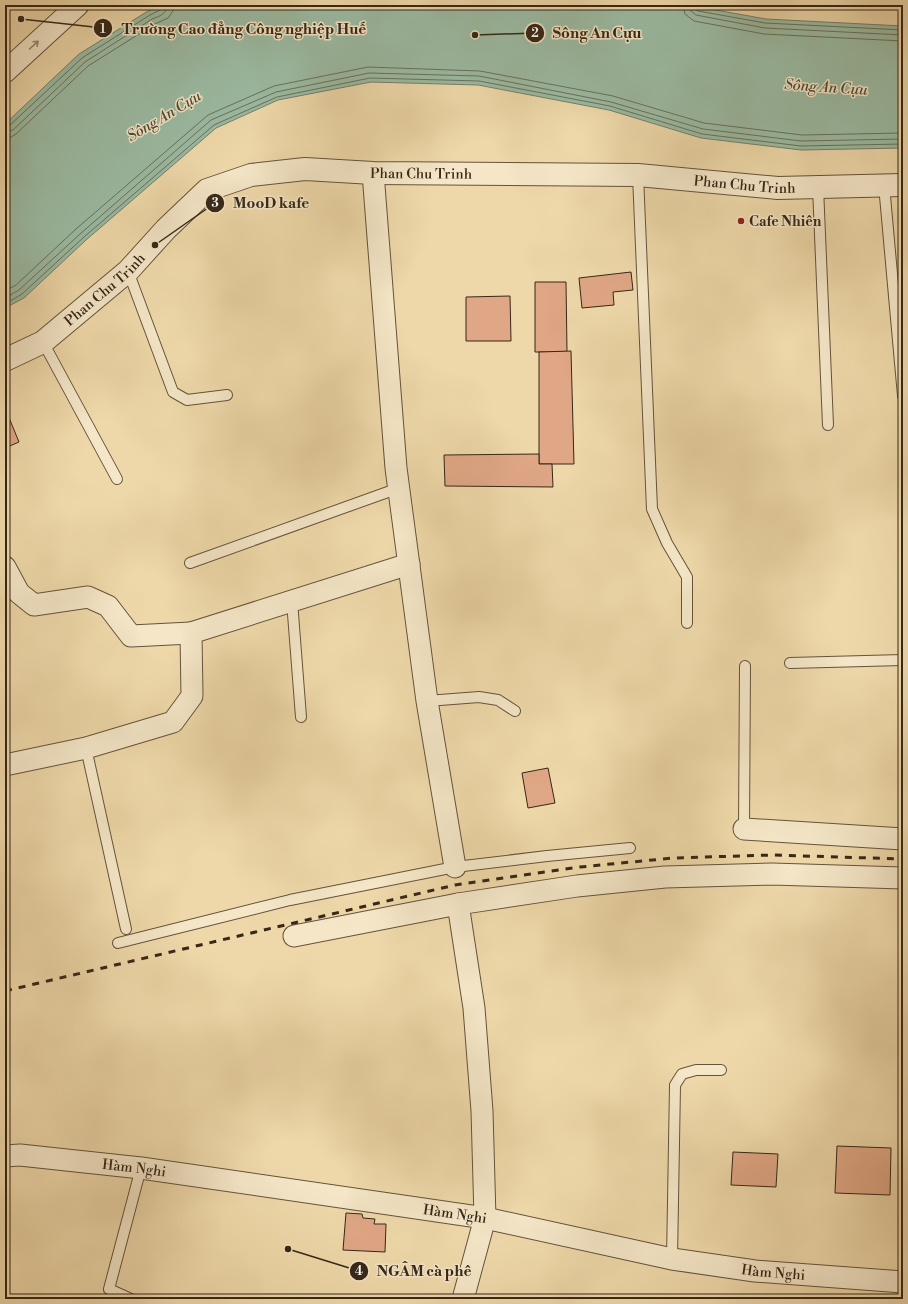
<svg xmlns="http://www.w3.org/2000/svg" width="908" height="1304" viewBox="0 0 908 1304" font-family="'Libre Bodoni',serif">
	<rect width="100%" height="100%" fill="#eed8a9"/>
	<filter id="stains"><feTurbulence type="fractalNoise" baseFrequency=".005" numOctaves="4"/><feColorMatrix values="0 0 0 0 .2 0 0 0 0 .09 0 0 0 0 .02 0 0 0 .5 -.17"/></filter>
	<radialGradient id="worn" r=".72"><stop offset=".6" stop-color="#630" stop-opacity="0"/><stop offset="1" stop-color="#630" stop-opacity=".3"/></radialGradient>
	<path fill="#9bbba3" stroke="#73806b" d="M 163,5 L 688,5 L 766,19 L 903,26 L 903,148 L 801,150 L 701,138 L 609,110 L 478,85 L 371,82 L 278,100 L 216,128 L 86,240 L 24,298 L 5,308 L 5,124 L 79,54 L 148,11 Z"/>
	<g fill="none" stroke-linecap="round" stroke-linejoin="round">
		<g stroke="#68715d" stroke-width="1">
			<path d="M 683,5 L 685,14 L 694,21 L 764,34 L 903,41"/>
			<path d="M 689,5 L 691,11 L 696,15 L 765,28 L 903,35"/>
			<path d="M 694,5 L 695,9 L 698,11 L 765,23 L 903,30"/>
			<path d="M 5,127 L 9,126 L 82,58 L 150,15 L 160,10 L 162,5"/>
			<path d="M 5,132 L 13,130 L 85,62 L 152,19 C 160,16 167,14 167,5"/>
			<path d="M 5,138 L 11,137 L 16,134 L 88,66 L 155,24 L 168,18 L 173,11 L 173,5"/>
			<path d="M 5,291 L 16,285 L 76,229 L 208,115 L 274,86 L 368,67 L 480,71 L 613,96 L 704,123 L 802,135 L 903,133"/>
			<path d="M 5,298 L 19,290 L 80,234 L 211,120 L 276,92 L 369,73 L 479,76 L 611,102 L 703,129 L 801,141 L 903,139"/>
			<path d="M 5,304 L 22,294 L 84,237 L 214,125 L 277,97 L 370,78 L 479,81 L 610,106 L 702,134 L 801,146 L 903,144"/>
		</g>
	</g>
	<g fill="#e0a786" stroke="#362717">
		<path d="M 631,272 L 633,290 L 613,292 L 614,305 L 582,308 L 579,278 Z"/>
		<path d="M 535,282 L 566,282 L 567,352 L 535,352 Z"/>
		<path d="M 510,296 L 511,341 L 466,341 L 466,297 Z"/>
		<path d="M 571,351 L 574,464 L 539,464 L 539,352 Z"/>
		<path d="M 5,408 L 19,442 L 5,448 Z"/>
		<path d="M 539,454 L 539,464 L 552,464 L 553,487 L 445,486 L 444,455 Z"/>
		<path d="M 548,768 L 555,803 L 528,808 L 522,773 Z"/>
		<path d="M 837,1146 L 891,1148 L 890,1195 L 835,1193 Z"/>
		<path d="M 733,1152 L 778,1154 L 776,1187 L 731,1185 Z"/>
		<path d="M 346,1213 L 362,1214 L 363,1218 L 375,1219 L 374,1224 L 386,1224 L 385,1252 L 343,1250 Z"/>
	</g>
	<g fill="none" stroke-linecap="round" stroke-linejoin="round">
		<g stroke="#64533c" stroke-width="12">
			<g id="service">
				<path d="M 638,175 L 652,509 L 667,543 L 687,577 L 687,623"/>
				<path d="M 884,185 L 903,396"/>
				<path d="M 818,187 L 828,425"/>
				<path d="M 128,271 L 173,392 L 187,400 L 227,395"/>
				<path d="M 43,342 L 117,479"/>
				<path d="M 190,563 L 399,488"/>
				<path d="M 292,601 L 301,717"/>
				<path d="M 790,663 L 903,660"/>
				<path d="M 427,701 L 479,697 L 498,700 L 515,711"/>
				<path d="M 86,748 L 126,929"/>
				<path d="M 744,829 L 745,666"/>
				<path d="M 118,943 L 290,900 L 455,867 L 547,856 L 630,848"/>
				<path d="M 672,1259 L 675,1085 L 682,1074 L 696,1070 L 721,1070"/>
				<path d="M 131,1299 L 109,1289 L 141,1168"/>
			</g>
		</g>
		<g stroke="#64533c" stroke-width="23">
			<g id="minor">
				<path d="M 5,72 L 78,5"/>
				<path d="M 373,173 L 396,468 L 427,701 L 455,867"/>
				<path d="M 5,567 L 19,593 L 34,605 L 88,597 L 108,606 L 131,636 L 191,633"/>
				<path d="M 5,765 L 86,748 L 173,722 L 192,696 L 191,633 L 409,564"/>
				<path d="M 744,829 L 903,839"/>
				<path d="M 458,904 L 474,1008 L 482,1111 L 485,1218 L 463,1299"/>
				<path d="M 294,936 L 458,904 L 577,886 L 665,877 L 772,874 L 903,878"/>
				<path id="s1" d="M 5,1156 L 20,1155 L 141,1168 L 485,1218 L 672,1259 L 755,1271 L 903,1282"/>
			</g>
		</g>
		<g stroke="#64533c" stroke-width="24">
			<g id="tertiary">
				<path id="s2" d="M 5,360 L 43,342 L 128,271 L 166,229 L 207,190 L 251,175 L 305,169 L 373,173 L 638,175 L 778,188 L 903,185"/>
			</g>
		</g>
		<use href="#service" stroke="#f4e6c7" stroke-width="10"/>
		<use href="#minor" stroke="#f4e6c7" stroke-width="21"/>
		<use href="#tertiary" stroke="#f4e6c7" stroke-width="22"/>
		<path stroke="#362717" stroke-width="3" stroke-dasharray="7 7" stroke-linecap="butt" d="M 5,991 L 455,885 L 580,867 L 673,858 L 773,855 L 903,859"/>
	</g>
	<defs><path id="oneway-shaft" d="M-6 0H5M1.5-3L5.5 0L1.5 3" fill="none" stroke-width="1.6" stroke-linecap="round" stroke-linejoin="round"/></defs>
	<use stroke="#95866f" href="#oneway-shaft" transform="translate(34 45) rotate(-42)"/>
	<circle fill="#8f2418" stroke="#f4e6c7" stroke-width="1.5" cx="741" cy="221" r="4"/>
	<g text-anchor="middle" stroke-width="3" stroke-linejoin="round" paint-order="stroke">
		<g font-size="14" fill="#362717" stroke="#f4e6c7">
			<text dy="5" stroke="none"><textPath href="#s2" startOffset="483">Phan Chu Trinh</textPath></text>
			<text dy="5" stroke="none"><textPath href="#s2" startOffset="807">Phan Chu Trinh</textPath></text>
			<text dy="5" stroke="none"><textPath href="#s2" startOffset="123">Phan Chu Trinh</textPath></text>
			<text dy="5" stroke="none"><textPath href="#s1" startOffset="130">Hàm Nghi</textPath></text>
			<text dy="5" stroke="none"><textPath href="#s1" startOffset="454">Hàm Nghi</textPath></text>
			<text dy="5" stroke="none"><textPath href="#s1" startOffset="778">Hàm Nghi</textPath></text>
		</g>
		<g font-size="14" font-weight="bold" fill="#362717" stroke="#f4e6c7" text-anchor="start">
			<text x="749" y="226">Cafe Nhiên</text>
		</g>
		<g font-size="15" font-style="italic" fill="#4f4c3a" stroke="#f4e6c7">
			<text transform="translate(826 87) rotate(4)" y="5">Sông An Cựu</text>
			<text transform="translate(164 116) rotate(-31)" y="5">Sông An Cựu</text>
		</g>
	</g>
	<path fill="none" stroke="#362717" stroke-width="1.5" d="M21 19L103 28M475 35L535 33M155 245L215 203M288 1249L359 1271"/>
	<g fill="#362717" stroke="#f4e6c7" stroke-width="1.5">
		<circle cx="21" cy="19" r="4"/>
		<circle cx="475" cy="35" r="4"/>
		<circle cx="155" cy="245" r="4"/>
		<circle cx="288" cy="1249" r="4"/>
		<circle cx="103" cy="28" r="10"/>
		<circle cx="535" cy="33" r="10"/>
		<circle cx="215" cy="203" r="10"/>
		<circle cx="359" cy="1271" r="10"/>
	</g>
	<g font-size="12" text-anchor="middle" font-weight="bold" fill="#fff">
		<text x="103" y="33">1</text>
		<text x="535" y="37">2</text>
		<text x="215" y="207">3</text>
		<text x="359" y="1275">4</text>
	</g>
	<g font-size="15" text-anchor="middle" font-weight="bold" fill="#362717" stroke="#f4e6c7" stroke-width="3" stroke-linejoin="round" paint-order="stroke">
		<text x="244" y="34">Trường Cao đẳng Công nghiệp Huế</text>
		<text x="597" y="38">Sông An Cựu</text>
		<text x="271" y="208">MooD kafe</text>
		<text x="424" y="1276">NGÂM cà phê</text>
	</g>
	<rect width="908" height="1304" fill="none" stroke="#eed8a9" stroke-width="20"/>
	<rect x="6" y="6" width="896" height="1292" fill="none" stroke="#362717" stroke-width="2"/>
	<rect x="10" y="10" width="888" height="1284" fill="none" stroke="#362717"/>
	<rect width="100%" height="100%" filter="url(#stains)"/>
	<rect width="100%" height="100%" fill="url(#worn)"/>
</svg>
